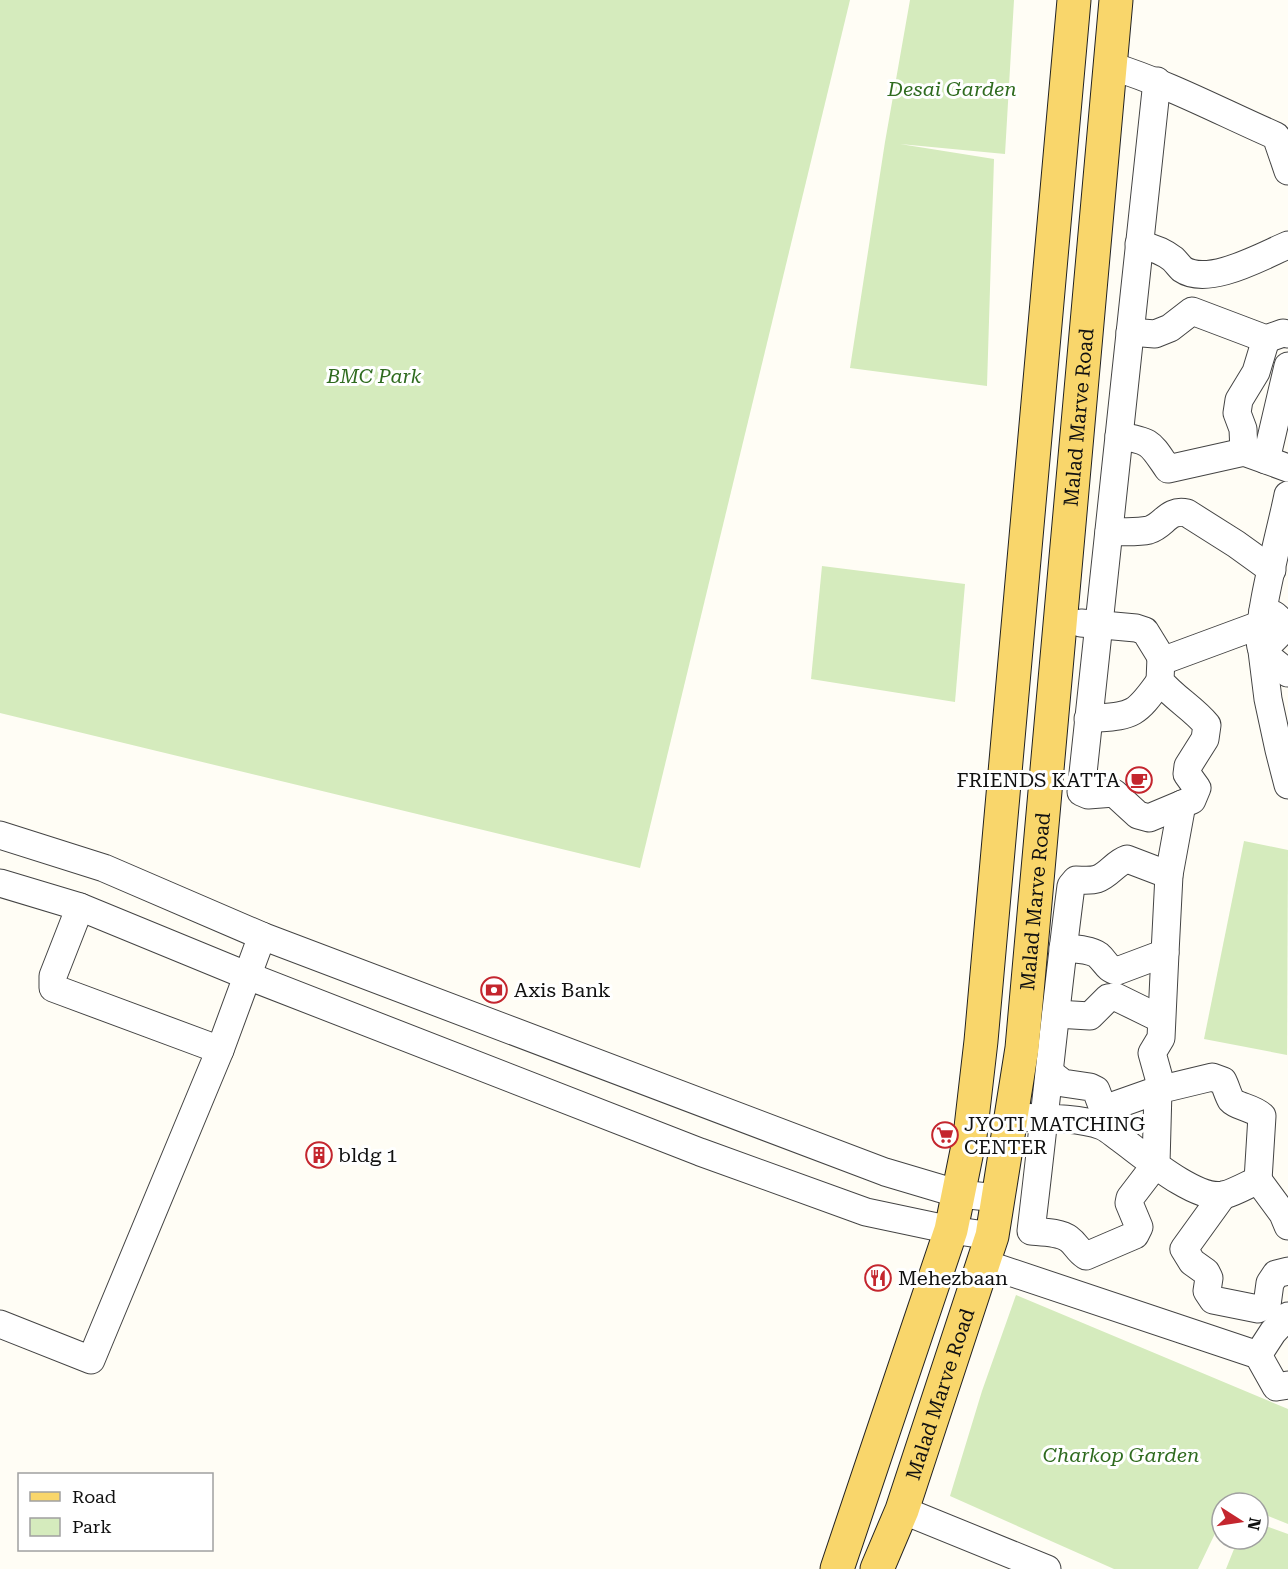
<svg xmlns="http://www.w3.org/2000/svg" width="1288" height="1569" viewBox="0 0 1288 1569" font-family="'Roboto Serif',serif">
	<rect width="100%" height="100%" fill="#fffdf5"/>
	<g fill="#d5ebbd">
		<path d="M 0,0 L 850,0 L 640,868 L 0,713 Z"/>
		<path d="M 910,0 L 1014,0 L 1005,154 L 900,144 L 994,159 L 987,386 L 850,368 L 885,142 Z"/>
		<path d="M 822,566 L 965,584 L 955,702 L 811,679 Z"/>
		<path d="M 1244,841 L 1288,850 L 1287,1055 L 1204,1039 Z"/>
		<path d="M 1016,1295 L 1288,1409 L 1288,1524 L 1258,1512 L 1258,1503 L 1231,1501 L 1222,1503 L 1222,1519 L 1198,1569 L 1114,1569 L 950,1496 L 982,1391 Z"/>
		<path d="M 1258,1523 L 1288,1534 L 1288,1569 L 1226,1569 L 1238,1539 L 1258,1539 Z"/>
	</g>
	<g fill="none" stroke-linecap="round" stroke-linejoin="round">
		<g stroke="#444" stroke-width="29">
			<g id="minor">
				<path d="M 1111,66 C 1169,84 1221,112 1276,136 L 1288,171"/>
				<path d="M 1157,81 L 1081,792 L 1088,795 L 1114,793 L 1138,815 L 1149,818 L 1192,800 L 1197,788 L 1187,774 L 1188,766 L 1205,739 L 1207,725 C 1193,708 1174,698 1160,681 L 1161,657"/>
				<path d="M 1139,244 C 1151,247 1163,251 1173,259 C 1176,262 1179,266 1182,269 C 1208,287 1262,256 1288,245"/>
				<path d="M 1130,332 L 1155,334 L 1170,328 L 1192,311 L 1266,339 L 1283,333 L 1288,334"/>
				<path d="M 1119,436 C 1152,441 1150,443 1168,469 L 1244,452 L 1288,468"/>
				<path d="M 1244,452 L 1243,429 L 1237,413 L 1239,400 L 1256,372 L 1266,339"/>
				<path d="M 1266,460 L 1288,366"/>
				<path d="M 1288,495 C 1283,522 1254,628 1261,647 C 1265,657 1280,666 1288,673"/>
				<path d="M 1109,532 C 1122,531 1136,533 1149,530 C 1165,525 1167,509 1187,513 L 1236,544 L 1272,570"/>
				<path d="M 1263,611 C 1276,614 1281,618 1282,631 L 1262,651 L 1268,699 L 1279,750 L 1288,785"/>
				<path d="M 1081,623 L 1136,628 L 1145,631 L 1161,657 L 1170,658 L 1262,624"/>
				<path d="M 1088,719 C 1132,715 1134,718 1160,681"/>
				<path d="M 0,835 L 104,868 L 262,936 L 885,1172 L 959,1194 L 998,1198"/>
				<path d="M 0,883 L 80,907 L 248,976 L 700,1152 L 866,1212 L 951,1230 L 992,1236"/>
				<path d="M 80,907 L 53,976 L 53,988 L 220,1050"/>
				<path d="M 1063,948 C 1073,949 1090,949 1098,955 C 1106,962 1107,969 1117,971 L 1165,953 L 1169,875 L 1182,804"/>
				<path d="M 1056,1014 L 1090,1016 L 1108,998 L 1116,997 L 1161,1019"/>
				<path d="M 1050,1073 L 1063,1083 L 1090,1087 L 1096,1090 L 1102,1106 L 1107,1108 L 1158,1090 L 1159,1078 L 1152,1053 L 1161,1038 L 1165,953"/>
				<path d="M 1011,1117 C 1038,1118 1078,1117 1102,1126 C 1109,1129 1115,1135 1121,1139 C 1143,1155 1196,1201 1224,1195 C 1235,1192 1247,1185 1258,1180 L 1262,1116 C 1252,1107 1237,1107 1231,1100 C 1228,1095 1226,1087 1223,1081 L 1212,1077 L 1158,1090 L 1156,1164 L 1130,1198 L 1129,1203 L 1139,1227 L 1135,1235 L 1086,1256 C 1077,1250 1076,1244 1069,1239 C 1060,1232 1042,1232 1031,1231 C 1045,1116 1056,1000 1071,886 L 1076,880 C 1083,880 1091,881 1097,879 C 1109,875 1115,863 1127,859 L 1169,875"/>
				<path d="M 1258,1180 L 1283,1214 L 1288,1226"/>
				<path d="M 1223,1195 L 1184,1249 L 1192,1262 L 1206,1272 L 1209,1278 L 1207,1291 L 1213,1300 L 1258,1309 L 1267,1305 L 1270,1283 L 1276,1274 L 1288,1271"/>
				<path d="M 983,1263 L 1258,1355 L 1276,1387 L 1288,1385"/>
				<path d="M 0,1324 L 91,1360 L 220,1050 L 262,936"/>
				<path d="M 1258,1355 L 1273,1332 L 1288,1316"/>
				<path d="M 902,1510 L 1047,1569"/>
			</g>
		</g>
		<g stroke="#222" stroke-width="35">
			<g id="major">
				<path d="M 837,1569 L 951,1230 L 970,1136 L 981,1041 L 1074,0"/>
				<path id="s1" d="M 877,1569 L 902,1510 L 992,1236 L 1022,1048 L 1116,0"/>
			</g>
		</g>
		<use href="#minor" stroke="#fff" stroke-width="27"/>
		<use href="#major" stroke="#f9d66b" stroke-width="33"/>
	</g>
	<defs>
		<g id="cafe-ring" transform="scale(1.35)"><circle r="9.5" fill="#fff" stroke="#c4262e" stroke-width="1.5"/><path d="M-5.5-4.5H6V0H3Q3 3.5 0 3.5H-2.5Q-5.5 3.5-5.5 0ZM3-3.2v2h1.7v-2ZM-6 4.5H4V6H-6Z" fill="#c4262e"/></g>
		<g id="bank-ring" transform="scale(1.35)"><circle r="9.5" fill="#fff" stroke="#c4262e" stroke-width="1.5"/><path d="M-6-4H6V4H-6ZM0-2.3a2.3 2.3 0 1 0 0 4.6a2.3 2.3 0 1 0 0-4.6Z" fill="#c4262e"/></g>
		<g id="supermarket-ring" transform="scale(1.35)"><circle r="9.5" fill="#fff" stroke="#c4262e" stroke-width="1.5"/><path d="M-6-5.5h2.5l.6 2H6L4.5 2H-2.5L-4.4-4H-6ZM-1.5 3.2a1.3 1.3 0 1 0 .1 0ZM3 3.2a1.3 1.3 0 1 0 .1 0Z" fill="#c4262e"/></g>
		<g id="building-ring" transform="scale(1.35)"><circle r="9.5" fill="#fff" stroke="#c4262e" stroke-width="1.5"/><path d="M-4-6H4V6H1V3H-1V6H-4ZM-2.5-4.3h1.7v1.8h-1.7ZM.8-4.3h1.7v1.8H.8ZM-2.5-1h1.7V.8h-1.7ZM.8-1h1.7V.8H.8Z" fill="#c4262e"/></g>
		<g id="restaurant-ring" transform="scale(1.35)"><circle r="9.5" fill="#fff" stroke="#c4262e" stroke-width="1.5"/><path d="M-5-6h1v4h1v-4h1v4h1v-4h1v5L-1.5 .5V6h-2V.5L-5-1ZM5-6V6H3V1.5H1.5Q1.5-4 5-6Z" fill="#c4262e"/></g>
	</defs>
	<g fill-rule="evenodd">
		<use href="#cafe-ring" x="1139" y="780"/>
		<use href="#bank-ring" x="494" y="990"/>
		<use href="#supermarket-ring" x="945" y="1135"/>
		<use href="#building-ring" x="319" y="1155"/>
		<use href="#restaurant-ring" x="878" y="1278"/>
	</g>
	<g text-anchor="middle" stroke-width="6" stroke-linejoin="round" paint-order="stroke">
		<g font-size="20" font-style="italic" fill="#2f6b1f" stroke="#fff">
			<text x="952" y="96">Desai Garden</text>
			<text x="374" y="383">BMC Park</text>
			<text x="1121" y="1462">Charkop Garden</text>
		</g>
		<g font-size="20" fill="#111" stroke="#fff">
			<text dy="7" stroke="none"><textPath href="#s1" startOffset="1176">Malad Marve Road</textPath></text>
			<text dy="7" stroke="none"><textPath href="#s1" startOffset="690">Malad Marve Road</textPath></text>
			<text dy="7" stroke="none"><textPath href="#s1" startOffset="186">Malad Marve Road</textPath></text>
		</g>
		<g font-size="20" fill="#111" stroke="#fff" text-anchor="start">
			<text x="1120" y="787" text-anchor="end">FRIENDS KATTA</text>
			<text x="514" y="997">Axis Bank</text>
			<text x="964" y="1131">JYOTI MATCHING<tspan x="964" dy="23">CENTER</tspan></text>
			<text x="338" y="1162">bldg 1</text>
			<text x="898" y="1285">Mehezbaan</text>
		</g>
	</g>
	<rect x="18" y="1473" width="195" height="78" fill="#ffffff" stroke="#a0a0a0" stroke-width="1.5"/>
	<rect x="30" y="1492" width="30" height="9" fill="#f9d66b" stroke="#a0a0a0" stroke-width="1.5"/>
	<text x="72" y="1503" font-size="18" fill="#111111">Road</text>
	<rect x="30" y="1518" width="30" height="18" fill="#d5ebbd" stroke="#a0a0a0" stroke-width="1.5"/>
	<text x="72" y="1533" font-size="18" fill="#111111">Park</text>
	<g transform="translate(1240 1521) rotate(102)"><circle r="28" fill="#ffffff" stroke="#a0a0a0" stroke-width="1.5"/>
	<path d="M0-4.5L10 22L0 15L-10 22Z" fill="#c4262e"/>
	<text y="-9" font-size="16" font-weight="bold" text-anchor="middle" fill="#111111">N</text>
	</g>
</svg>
